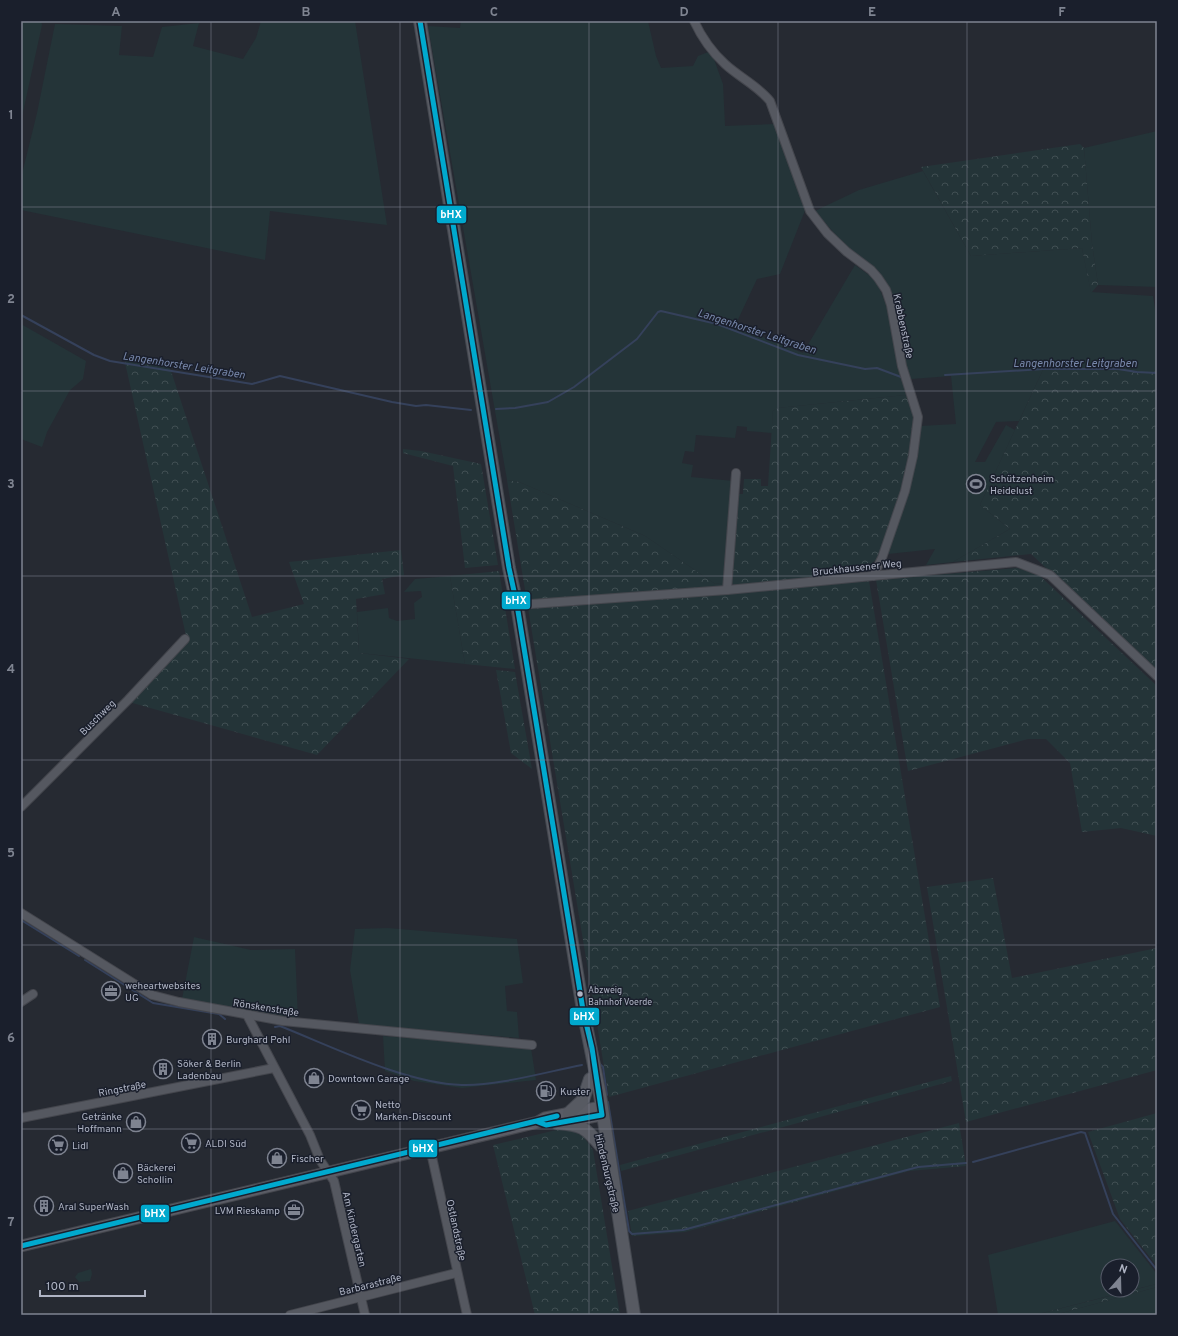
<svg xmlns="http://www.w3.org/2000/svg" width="1178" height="1336" viewBox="0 0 1178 1336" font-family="Overpass,sans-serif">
	<defs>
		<pattern id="forest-crowns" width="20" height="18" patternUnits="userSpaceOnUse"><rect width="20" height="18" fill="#243438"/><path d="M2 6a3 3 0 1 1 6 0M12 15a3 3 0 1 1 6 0" fill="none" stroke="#414f53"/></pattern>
	</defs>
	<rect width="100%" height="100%" fill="#262a32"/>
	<g fill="#243438">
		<path d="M 21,21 L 41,21 L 42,25 L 21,121 Z"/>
		<path d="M 86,21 L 179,21 L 129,23 Z"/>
		<path d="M 261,21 L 355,21 L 387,225 L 270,211 L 265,260 L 21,210 L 21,178 L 37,113 L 55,24 L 122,26 L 119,55 L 153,57 L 162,27 L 199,23 L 193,46 L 243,59 L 256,38 Z"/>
		<path d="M 461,21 L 648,21 L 656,56 L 661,68 L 693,66 L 698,56 L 711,51 L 723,84 L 725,126 L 775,124 L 806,208 L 780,274 L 757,279 L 735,326 L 803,353 L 855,265 L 876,280 L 887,307 L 906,395 L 778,408 L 773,411 L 772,433 L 747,431 L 747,427 L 737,426 L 735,438 L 696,435 L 694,452 L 685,451 L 682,463 L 693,465 L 691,477 L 734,481 L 724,583 L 715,584 L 645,536 L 519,482 L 507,480 L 428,26 L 460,28 Z"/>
		<path d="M 1157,131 L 1157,287 L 1098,285 L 1092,244 L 1084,148 Z"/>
		<path d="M 923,171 L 971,256 L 1082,248 L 1091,292 L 1153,296 L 1157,321 L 1157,371 L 1137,371 L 1118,367 L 1072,369 L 1046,368 L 1043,370 L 1019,421 L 996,422 L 975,462 L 985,462 L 1006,425 L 1015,430 L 980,505 L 1010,529 L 953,562 L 926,565 L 935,549 L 888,554 L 907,492 L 920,426 L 956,424 L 951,376 L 911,379 L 907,374 L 894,301 L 885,280 L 867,263 L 846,247 L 815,211 L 859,190 Z"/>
		<path d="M 21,324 L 86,361 L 83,379 L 70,390 L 47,432 L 42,447 L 21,439 Z"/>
		<path d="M 450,576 L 465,664 L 359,653 L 357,612 L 388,608 L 389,618 L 397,621 L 415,619 L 414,603 L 422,597 L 421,591 L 404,592 L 415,579 Z"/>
		<path d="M 388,928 L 517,939 L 523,983 L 505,986 L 507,1011 L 517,1012 L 519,1038 L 359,1024 L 350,970 L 355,929 Z"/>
		<path d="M 194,937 L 251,950 L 295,949 L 298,1019 L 246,1012 L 182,999 Z"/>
		<path d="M 383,1036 L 531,1048 L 536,1080 L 462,1088 L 414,1081 L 385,1071 Z"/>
		<path d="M 1115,1221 L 1157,1274 L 1157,1284 L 1132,1290 L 1132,1266 L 1108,1266 L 1108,1290 L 1132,1290 L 1035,1315 L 998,1315 L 988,1255 Z"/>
		<path d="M 91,1269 L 92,1274 L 90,1281 L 79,1282 L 75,1277 L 78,1273 Z"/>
		<path d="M 1157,1287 L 1157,1315 L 1054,1315 Z"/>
	</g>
	<g fill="url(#forest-crowns)">
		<path d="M 1080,144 L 1084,148 L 1092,244 L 1098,285 L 1091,293 L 1082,248 L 971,256 L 921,167 Z"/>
		<path d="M 124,358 L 169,365 L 252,617 L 304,604 L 289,562 L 401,550 L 404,575 L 382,579 L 385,594 L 356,599 L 359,653 L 409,659 L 317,755 L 129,702 L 187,640 Z"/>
		<path d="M 1118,367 L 1137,371 L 1157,371 L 1157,671 L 1031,554 L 953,562 L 1010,529 L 980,505 L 1043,370 L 1046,368 L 1072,369 Z"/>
		<path d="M 906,395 L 914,409 L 913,433 L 904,479 L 884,546 L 878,558 L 871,564 L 853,573 L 840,577 L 738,588 L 729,581 L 736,494 L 743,494 L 744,479 L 761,479 L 761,486 L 768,486 L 773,411 L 778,408 Z"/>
		<path d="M 403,449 L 421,451 L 481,464 L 498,565 L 465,568 L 453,466 L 403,453 Z"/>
		<path d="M 507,480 L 519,482 L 645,536 L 715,584 L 724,583 L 725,588 L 527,602 Z"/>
		<path d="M 1017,568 L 1039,575 L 1157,686 L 1157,836 L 1121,828 L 1082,832 L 1070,763 L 1046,739 L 1028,739 L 908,771 L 876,580 Z"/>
		<path d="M 499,571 L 515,669 L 465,664 L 450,576 Z"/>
		<path d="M 869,581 L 940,1007 L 609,1097 L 528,608 Z"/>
		<path d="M 496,670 L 515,672 L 532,769 L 511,753 Z"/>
		<path d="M 993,878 L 1012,978 L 1157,948 L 1157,1070 L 966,1122 L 927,887 Z"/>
		<path d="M 951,1076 L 952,1081 L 621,1171 L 620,1165 Z"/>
		<path d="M 1157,1113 L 1157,1266 L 1120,1219 L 1088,1132 Z"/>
		<path d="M 959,1123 L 966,1166 L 909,1171 L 685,1232 L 632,1236 L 628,1211 Z"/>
		<path d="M 565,1128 L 583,1136 L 593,1150 L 620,1315 L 535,1315 L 493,1145 Z"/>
		<path d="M 1157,1284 L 1157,1287 L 1054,1315 L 1035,1315 Z"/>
	</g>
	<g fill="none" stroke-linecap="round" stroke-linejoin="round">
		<g stroke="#35415b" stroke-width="2">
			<path d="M 21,315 L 94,355 L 110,361 L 252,384 L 280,376 L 392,402 L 416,406 L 426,405 L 471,410"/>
			<path d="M 945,375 L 1043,369 L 1118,369 L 1137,372 L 1157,373"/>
			<path d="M 496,409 L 515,408 L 548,402 L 574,387 L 637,339 L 658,312 L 661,311 L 717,324 L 798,355 L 865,369 L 877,368 L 901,377"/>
			<path d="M 21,920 L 79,956"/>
			<path d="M 85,960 L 153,1003 L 219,1014 L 225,1019"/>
			<path d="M 275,1027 L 280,1026 C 333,1047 405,1083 462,1085 C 497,1086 546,1072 582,1065"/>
			<path d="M 599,1063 L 603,1067 L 607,1095"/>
			<path d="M 608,1102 L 629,1231 L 632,1234 L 683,1230 L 918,1167 L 966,1163"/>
			<path d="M 973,1162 L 1081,1132 L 1085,1133 L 1113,1214 L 1157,1270"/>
		</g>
		<g stroke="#44464d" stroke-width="10">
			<g id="street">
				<path d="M 694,21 C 701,36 713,53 725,64 C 739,77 758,86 770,101 L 810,211 L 827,233 L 847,252 L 871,270 L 878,278 L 886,290 L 891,305 L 902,366 L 918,417 L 913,456 L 905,491 L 882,558 L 873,576"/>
				<path d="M 727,590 L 736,473"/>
				<path d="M 517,605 L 727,590 L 1016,562 L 1050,575 L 1157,676"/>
				<path d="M 21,807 L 128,700 L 185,639"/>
				<path d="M 21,913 L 152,995 L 179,1002 L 283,1021 L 532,1045"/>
				<path d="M 21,1002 L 33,994"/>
				<path d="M 247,1015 L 310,1135 L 320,1160 L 334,1181 L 365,1315"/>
				<path d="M 21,1118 L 274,1068"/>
				<path d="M 430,1148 L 467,1315"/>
				<path d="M 290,1315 L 456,1273"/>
			</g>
		</g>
		<g stroke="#44464d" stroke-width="13">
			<g id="secondary">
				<path d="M 563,1122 L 602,1115"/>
				<path d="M 21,1246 L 538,1122 L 545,1118 L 601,1107"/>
			</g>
		</g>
		<g stroke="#43474f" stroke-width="14">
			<g id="primary">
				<path d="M 420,21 L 509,568 L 517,605 L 583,1010 L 600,1095 L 634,1315"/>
				<path d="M 569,1113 L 583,1100 L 590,1079"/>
				<path d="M 557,1123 C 582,1125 585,1127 601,1146"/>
			</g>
		</g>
		<use href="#street" stroke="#555860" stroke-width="8"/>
		<use href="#secondary" stroke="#5a5c65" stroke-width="11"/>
		<use href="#primary" stroke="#575a62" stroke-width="12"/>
		<g stroke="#1a1f2c" stroke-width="8">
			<g id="bus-1">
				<path d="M 420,21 L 509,568 L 517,605 L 583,1010 L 592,1048 L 602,1115 L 546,1125 L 538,1122"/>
				<path d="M 21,1246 L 557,1116"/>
			</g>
		</g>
		<use href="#bus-1" stroke="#00a9ce" stroke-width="5"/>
	</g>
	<path fill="none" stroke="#7f8491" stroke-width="1" stroke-opacity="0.55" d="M 211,21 L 211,1315M 400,21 L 400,1315M 589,21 L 589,1315M 778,21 L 778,1315M 967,21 L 967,1315M 21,207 L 1157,207M 21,391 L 1157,391M 21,576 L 1157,576M 21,760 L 1157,760M 21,945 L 1157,945M 21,1129 L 1157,1129"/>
	<defs>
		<g id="stadium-ring" transform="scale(1)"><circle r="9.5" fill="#1a1f2c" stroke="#7f8491" stroke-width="1.5"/><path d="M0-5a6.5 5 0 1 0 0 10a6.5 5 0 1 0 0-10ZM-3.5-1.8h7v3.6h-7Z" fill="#7f8491"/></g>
		<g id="office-ring" transform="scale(1)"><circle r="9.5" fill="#1a1f2c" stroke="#7f8491" stroke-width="1.5"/><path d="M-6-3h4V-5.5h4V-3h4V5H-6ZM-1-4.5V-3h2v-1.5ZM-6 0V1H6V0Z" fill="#7f8491"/></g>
		<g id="building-ring" transform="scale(1)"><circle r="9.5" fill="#1a1f2c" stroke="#7f8491" stroke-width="1.5"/><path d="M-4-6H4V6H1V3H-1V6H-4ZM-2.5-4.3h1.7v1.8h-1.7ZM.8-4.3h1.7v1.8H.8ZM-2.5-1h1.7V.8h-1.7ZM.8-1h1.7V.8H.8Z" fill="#7f8491"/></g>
		<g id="shop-ring" transform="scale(1)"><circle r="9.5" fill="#1a1f2c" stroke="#7f8491" stroke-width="1.5"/><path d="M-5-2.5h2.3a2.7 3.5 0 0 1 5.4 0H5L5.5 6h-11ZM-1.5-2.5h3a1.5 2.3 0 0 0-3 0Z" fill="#7f8491"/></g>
		<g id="fuel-ring" transform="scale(1)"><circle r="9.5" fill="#1a1f2c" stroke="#7f8491" stroke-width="1.5"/><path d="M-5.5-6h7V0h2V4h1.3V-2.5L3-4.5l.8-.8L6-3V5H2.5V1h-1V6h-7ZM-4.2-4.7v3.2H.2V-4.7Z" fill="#7f8491"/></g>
		<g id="supermarket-ring" transform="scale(1)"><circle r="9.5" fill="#1a1f2c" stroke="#7f8491" stroke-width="1.5"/><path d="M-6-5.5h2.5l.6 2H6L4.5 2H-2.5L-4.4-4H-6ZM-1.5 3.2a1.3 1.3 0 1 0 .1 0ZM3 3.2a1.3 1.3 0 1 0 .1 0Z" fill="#7f8491"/></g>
	</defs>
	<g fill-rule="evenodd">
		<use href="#stadium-ring" x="976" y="484"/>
		<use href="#office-ring" x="111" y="991"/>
		<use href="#building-ring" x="212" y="1039"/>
		<use href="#building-ring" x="163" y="1069"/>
		<use href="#shop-ring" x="314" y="1078"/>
		<use href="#fuel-ring" x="546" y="1091"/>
		<use href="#supermarket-ring" x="361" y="1110"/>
		<use href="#shop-ring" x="136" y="1122"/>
		<use href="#supermarket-ring" x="191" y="1143"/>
		<use href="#supermarket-ring" x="58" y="1145"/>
		<use href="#shop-ring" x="277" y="1158"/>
		<use href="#shop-ring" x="123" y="1173"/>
		<use href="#building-ring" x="44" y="1206"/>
		<use href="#office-ring" x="294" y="1210"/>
	</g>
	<circle fill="#afb4c4" stroke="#1a1f2c" stroke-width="1.5" cx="580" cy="994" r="3.5"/>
	<g text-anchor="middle" stroke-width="3" stroke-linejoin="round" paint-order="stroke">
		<g font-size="9" fill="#afb4c4" stroke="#1a1f2c" text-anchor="start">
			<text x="588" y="993">Abzweig<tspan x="588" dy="12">Bahnhof Voerde</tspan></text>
		</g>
		<g font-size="10" fill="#afb4c4" stroke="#1a1f2c">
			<text transform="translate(904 326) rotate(78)" y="4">Krabbenstraße</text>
			<text transform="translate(857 567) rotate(-6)" y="4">Bruckhausener Weg</text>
			<text transform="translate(97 717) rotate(-45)" y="4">Buschweg</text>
			<text transform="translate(266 1007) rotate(9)" y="4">Rönskenstraße</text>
			<text transform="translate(122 1088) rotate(-11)" y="4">Ringstraße</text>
			<text transform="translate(608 1173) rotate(77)" y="4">Hindenburgstraße</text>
			<text transform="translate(355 1229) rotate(77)" y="4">Am Kindergarten</text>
			<text transform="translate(457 1230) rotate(78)" y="4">Ostlandstraße</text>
			<text transform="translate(370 1284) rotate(-14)" y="4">Barbarastraße</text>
		</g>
		<g font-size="10" fill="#afb4c4" stroke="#1a1f2c" text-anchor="start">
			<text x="990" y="482">Schützenheim<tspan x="990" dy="12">Heidelust</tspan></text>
			<text x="125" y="989">weheartwebsites<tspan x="125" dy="12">UG</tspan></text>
			<text x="226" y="1043">Burghard Pohl</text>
			<text x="177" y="1067">Söker &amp; Berlin<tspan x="177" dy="12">Ladenbau</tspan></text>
			<text x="328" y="1082">Downtown Garage</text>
			<text x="560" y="1095">Kuster</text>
			<text x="375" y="1108">Netto<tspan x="375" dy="12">Marken-Discount</tspan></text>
			<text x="122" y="1120" text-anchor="end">Getränke<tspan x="122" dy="12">Hoffmann</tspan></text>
			<text x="205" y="1147">ALDI Süd</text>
			<text x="72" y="1149">Lidl</text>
			<text x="291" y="1162">Fischer</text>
			<text x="137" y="1171">Bäckerei<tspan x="137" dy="12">Schollin</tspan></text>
			<text x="58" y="1210">Aral SuperWash</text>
			<text x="280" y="1214" text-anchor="end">LVM Rieskamp</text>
		</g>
		<g font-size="11" font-style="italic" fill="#7888ab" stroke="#1a1f2c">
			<text transform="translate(757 331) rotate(18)" y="4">Langenhorster Leitgraben</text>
			<text x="1075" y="367">Langenhorster Leitgraben</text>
			<text transform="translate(184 365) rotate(9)" y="4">Langenhorster Leitgraben</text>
		</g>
	</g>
	<g stroke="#1a1f2c" stroke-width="1.5">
		<rect x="436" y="205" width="31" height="19" rx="4" fill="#00a9ce"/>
		<rect x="501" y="591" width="30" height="19" rx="4" fill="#00a9ce"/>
		<rect x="569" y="1007" width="31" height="19" rx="4" fill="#00a9ce"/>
		<rect x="408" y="1139" width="30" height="19" rx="4" fill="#00a9ce"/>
		<rect x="140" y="1204" width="30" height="19" rx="4" fill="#00a9ce"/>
	</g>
	<g font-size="11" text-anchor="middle" font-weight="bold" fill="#fff">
		<text x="451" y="218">bHX</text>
		<text x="516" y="604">bHX</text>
		<text x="584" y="1020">bHX</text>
		<text x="423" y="1152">bHX</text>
		<text x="155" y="1217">bHX</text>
	</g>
	<rect width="1178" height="1336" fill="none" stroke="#1a1f2c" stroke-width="44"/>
	<g transform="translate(1120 1278) rotate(20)"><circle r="19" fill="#1a1f2c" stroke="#565b69"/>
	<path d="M0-3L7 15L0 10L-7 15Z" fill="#7f8491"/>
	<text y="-6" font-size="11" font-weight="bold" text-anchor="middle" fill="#afb4c4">N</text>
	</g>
	<path d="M40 1290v6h105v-6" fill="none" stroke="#afb4c4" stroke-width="2"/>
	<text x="46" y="1290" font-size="12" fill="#afb4c4" stroke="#1a1f2c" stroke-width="3" paint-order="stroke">100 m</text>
	<rect x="22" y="22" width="1134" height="1292" fill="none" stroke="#7f8491" stroke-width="1.5"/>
	<g font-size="13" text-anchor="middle" font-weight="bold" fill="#7f8491">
		<text x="116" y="16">A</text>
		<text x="306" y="16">B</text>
		<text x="494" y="16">C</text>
		<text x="684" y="16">D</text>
		<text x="872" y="16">E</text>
		<text x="1062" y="16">F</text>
		<text x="11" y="119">1</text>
		<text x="11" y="303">2</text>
		<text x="11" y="488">3</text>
		<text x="11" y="673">4</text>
		<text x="11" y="857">5</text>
		<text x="11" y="1042">6</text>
		<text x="11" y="1226">7</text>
	</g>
</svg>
